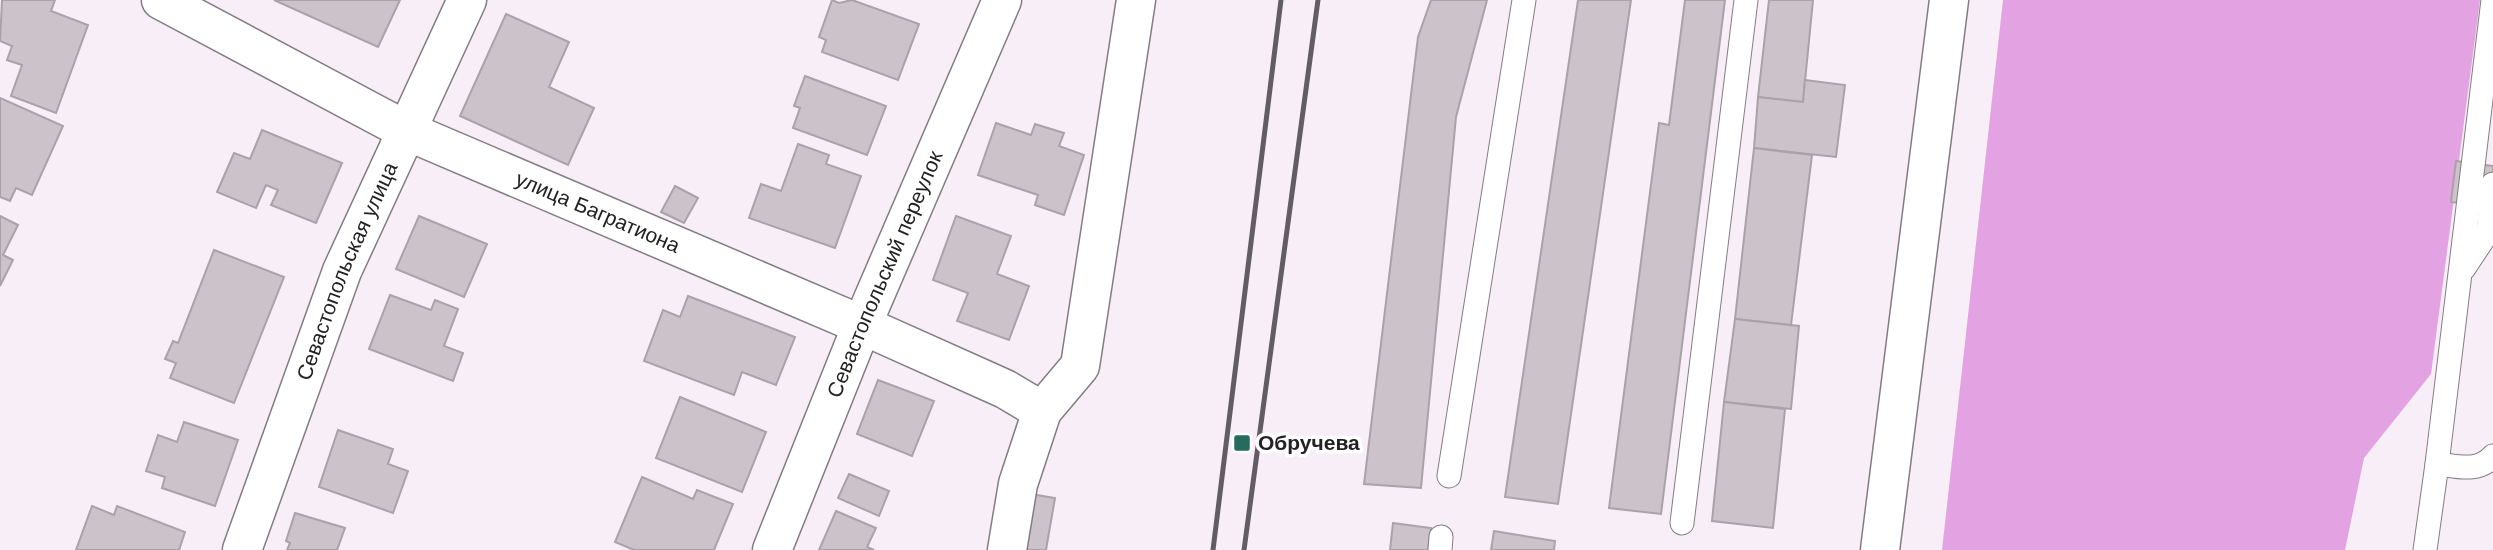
<svg xmlns="http://www.w3.org/2000/svg" width="2493" height="550" viewBox="0 0 2493 550" font-family="Arial,sans-serif">
	<rect width="100%" height="100%" fill="#f8eef7"/>
	<path fill="#e3a2e1" d="M 2003,0 L 2480,0 L 2431,374 L 2364,458 L 2345,550 L 1942,550 Z"/>
	<g fill="#cbc2ca" stroke="#aaa1a9" stroke-width="2">
		<path d="M 2,0 L 55,0 L 51,11 L 88,25 L 56,113 L 11,96 L 22,65 L 7,60 L 12,46 L 0,41 Z"/>
		<path d="M 274,0 L 400,0 L 378,47 Z"/>
		<path d="M 832,0 L 839,3 L 852,0 L 919,24 L 898,80 L 822,52 L 826,40 L 819,37 Z"/>
		<path d="M 1431,0 L 1487,0 L 1456,117 L 1421,488 L 1364,484 L 1418,37 Z"/>
		<path d="M 1578,0 L 1631,0 L 1558,504 L 1505,497 Z"/>
		<path d="M 1685,0 L 1725,0 L 1661,514 L 1609,508 L 1659,123 L 1669,125 Z"/>
		<path d="M 1769,0 L 1813,0 L 1803,102 L 1758,97 Z"/>
		<path d="M 506,14 L 569,42 L 549,87 L 594,108 L 568,165 L 460,116 Z"/>
		<path d="M 805,76 L 886,106 L 867,155 L 793,128 L 800,108 L 794,106 Z"/>
		<path d="M 1805,80 L 1845,85 L 1836,157 L 1754,148 L 1758,97 L 1803,102 Z"/>
		<path d="M 0,98 L 63,126 L 32,195 L 16,188 L 10,201 L 0,197 Z"/>
		<path d="M 996,123 L 1031,135 L 1035,124 L 1064,133 L 1059,146 L 1084,155 L 1064,215 L 1035,205 L 1038,195 L 978,175 Z"/>
		<path d="M 262,130 L 342,163 L 316,223 L 271,205 L 278,190 L 266,185 L 256,208 L 217,192 L 234,153 L 250,159 Z"/>
		<path d="M 798,144 L 829,155 L 826,164 L 861,176 L 835,248 L 749,218 L 761,184 L 781,191 Z"/>
		<path d="M 1754,148 L 1812,155 L 1791,325 L 1735,319 Z"/>
		<path d="M 2456,161 L 2493,166 L 2493,208 L 2451,202 Z"/>
		<path d="M 675,186 L 698,198 L 684,223 L 661,212 Z"/>
		<path d="M 0,216 L 18,225 L 3,255 L 13,260 L 0,286 Z"/>
		<path d="M 419,216 L 487,244 L 464,297 L 396,269 Z"/>
		<path d="M 956,216 L 1011,236 L 997,274 L 1029,286 L 1009,340 L 957,321 L 968,293 L 933,280 Z"/>
		<path d="M 214,250 L 284,277 L 234,403 L 170,378 L 176,363 L 165,359 L 173,341 L 178,343 Z"/>
		<path d="M 390,295 L 431,310 L 435,300 L 458,309 L 444,346 L 463,353 L 453,381 L 369,349 Z"/>
		<path d="M 688,296 L 795,337 L 776,385 L 742,372 L 734,395 L 644,361 L 663,310 L 680,317 Z"/>
		<path d="M 1735,319 L 1799,326 L 1791,409 L 1724,402 Z"/>
		<path d="M 878,380 L 934,401 L 912,456 L 857,434 Z"/>
		<path d="M 680,397 L 766,432 L 742,492 L 656,458 Z"/>
		<path d="M 1724,402 L 1785,409 L 1773,528 L 1712,521 Z"/>
		<path d="M 184,422 L 238,440 L 215,506 L 162,488 L 165,477 L 146,471 L 158,435 L 177,442 Z"/>
		<path d="M 338,430 L 393,449 L 388,464 L 408,471 L 393,513 L 319,487 Z"/>
		<path d="M 849,474 L 889,491 L 879,516 L 838,498 Z"/>
		<path d="M 642,477 L 693,499 L 697,490 L 733,504 L 714,550 L 634,550 L 615,542 Z"/>
		<path d="M 1025,493 L 1055,498 L 1046,550 L 1016,550 Z"/>
		<path d="M 92,506 L 114,515 L 117,506 L 185,532 L 179,550 L 76,550 Z"/>
		<path d="M 836,511 L 876,528 L 867,547 L 874,550 L 819,550 Z"/>
		<path d="M 295,513 L 345,528 L 337,550 L 287,550 L 290,543 L 286,541 Z"/>
		<path d="M 1393,523 L 1431,528 L 1428,550 L 1390,550 Z"/>
		<path d="M 1494,531 L 1555,541 L 1554,550 L 1491,550 Z"/>
	</g>
	<g fill="none" stroke-linecap="round" stroke-linejoin="round">
		<g stroke="#847c83" stroke-width="25">
			<g id="lane">
				<path d="M 2464,268 L 2488,232 L 2493,184"/>
				<path d="M 2437,464 L 2493,0"/>
				<path d="M 1449,476 L 1524,0"/>
				<path d="M 1682,523 L 1746,0"/>
				<path d="M 1440,550 L 1441,537"/>
				<path d="M 2425,550 L 2437,464 C 2457,466 2478,473 2493,456"/>
			</g>
		</g>
		<g stroke="#847c83" stroke-width="41">
			<g id="street">
				<path id="s1" d="M 161,0 L 407,131 L 862,325 L 1005,389 L 1042,411"/>
				<path id="s2" d="M 242,550 L 342,271 L 467,0"/>
				<path id="s3" d="M 772,550 L 862,325 L 1002,0"/>
				<path d="M 1007,550 L 1018,484 L 1042,411 L 1080,366 L 1136,0"/>
			</g>
		</g>
		<g stroke="#847c83" stroke-width="41">
			<path id="secondary" d="M 1880,550 L 1949,0"/>
		</g>
		<use href="#lane" stroke="#fff" stroke-width="23"/>
		<use href="#street" stroke="#fff" stroke-width="38"/>
		<use href="#secondary" stroke="#fff" stroke-width="38"/>
		<g stroke="#625d62" stroke-width="5">
			<path d="M 1213,550 L 1281,0"/>
			<path d="M 1244,550 L 1318,0"/>
		</g>
	</g>
	<rect fill="#266b5e" stroke="#fff" stroke-width="2.5" x="1233" y="434" width="18" height="18" rx="3.5"/>
	<g text-anchor="middle" stroke-width="7" stroke-linejoin="round" paint-order="stroke">
		<g font-size="21" fill="#242124" stroke="#fff">
			<text dy="7" stroke="none"><textPath href="#s1" startOffset="486">улица Багратиона</textPath></text>
			<text dy="7" stroke="none"><textPath href="#s2" startOffset="298">Севастопольская улица</textPath></text>
			<text dy="7" stroke="none"><textPath href="#s3" startOffset="298">Севастопольский переулок</textPath></text>
		</g>
		<g font-size="21" font-weight="bold" fill="#242124" stroke="#fff" text-anchor="start">
			<text x="1258" y="450">Обручева</text>
		</g>
	</g>
</svg>
